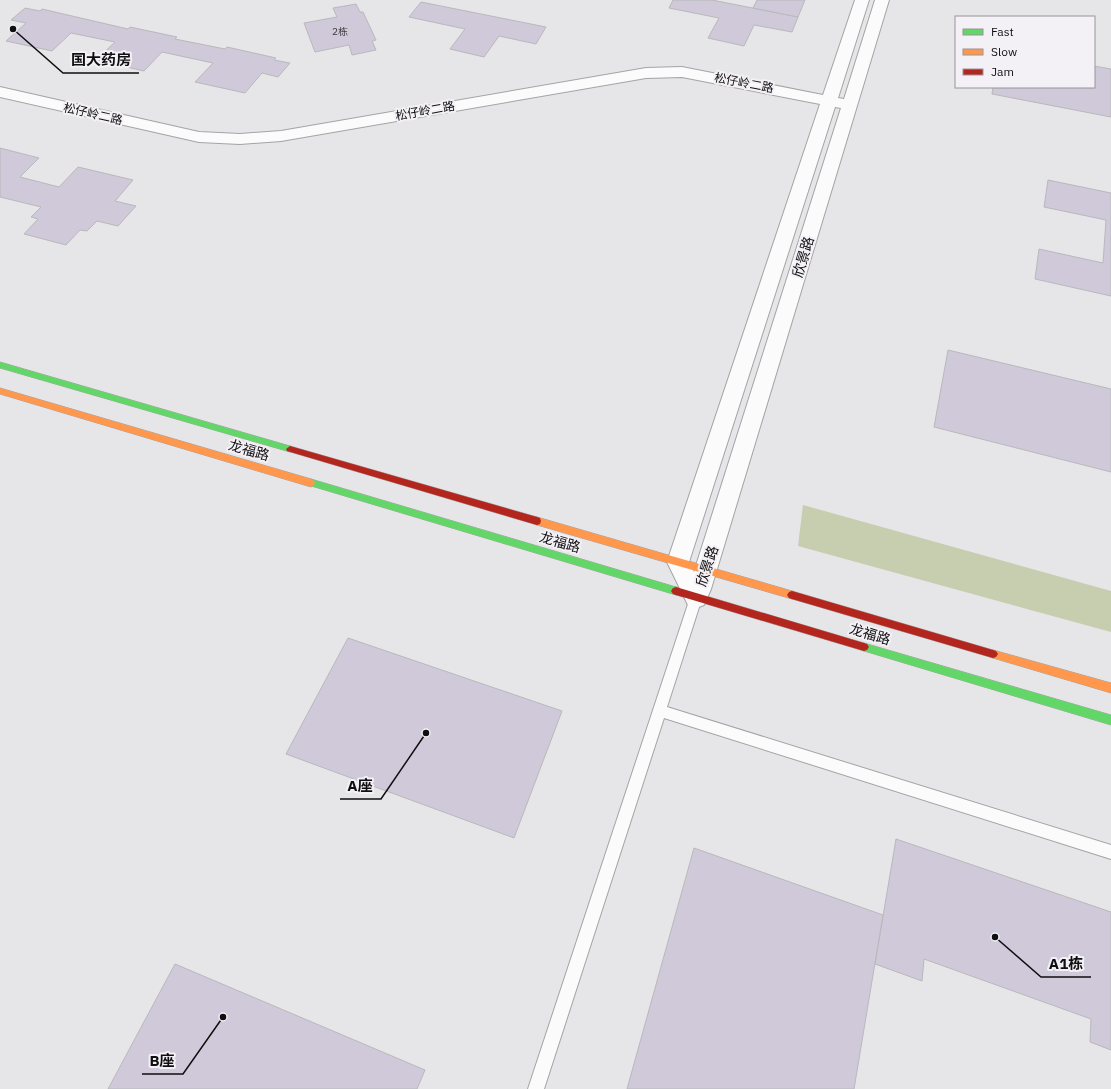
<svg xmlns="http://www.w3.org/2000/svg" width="1111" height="1089" viewBox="0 0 1111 1089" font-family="'IBM Plex Sans','Noto Sans SC',sans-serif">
	<rect width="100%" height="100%" fill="#e6e5e8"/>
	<path fill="#c7cdaf" d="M 803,505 L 1111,591 L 1111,632 L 798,546 Z"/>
	<g fill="#cfc9d9" stroke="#b9b8bb">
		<path d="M 673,0 L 712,0 L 798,17 L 792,32 L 754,25 L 744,46 L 708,38 L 719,18 L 669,8 Z"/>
		<path d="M 757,0 L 805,0 L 798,17 L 753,8 Z"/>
		<path d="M 421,2 L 546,27 L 536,44 L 499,36 L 484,57 L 450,49 L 465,29 L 409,17 Z"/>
		<path d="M 356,4 L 360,12 L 363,12 L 376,40 L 372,41 L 376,50 L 352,55 L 349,45 L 315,52 L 304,23 L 337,17 L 333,8 Z"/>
		<path d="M 25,8 L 40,11 L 42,9 L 128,29 L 130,27 L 177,37 L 175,39 L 225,49 L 227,47 L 276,58 L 274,60 L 290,63 L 278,77 L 262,73 L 245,93 L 195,82 L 213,63 L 162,52 L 144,71 L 96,60 L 115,42 L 71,33 L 52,51 L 6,41 L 26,23 L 11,20 Z"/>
		<path d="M 1094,66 L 1111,69 L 1111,117 L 992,94 L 993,87 L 1094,87 Z"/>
		<path d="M 0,148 L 39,158 L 20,177 L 59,187 L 78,167 L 133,180 L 115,201 L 136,206 L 118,226 L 97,221 L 87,231 L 80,230 L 66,245 L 24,234 L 38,219 L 31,217 L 41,207 L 0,197 Z"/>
		<path d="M 1048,180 L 1111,193 L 1111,296 L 1035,279 L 1039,249 L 1103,263 L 1106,220 L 1044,207 Z"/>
		<path d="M 948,350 L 1111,389 L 1111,472 L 934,427 Z"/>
		<path d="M 348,638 L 562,711 L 514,838 L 286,754 Z"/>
		<path d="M 896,839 L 1111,912 L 1111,1050 L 1090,1042 L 1091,1019 L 924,959 L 922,981 L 875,964 Z"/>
		<path d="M 694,848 L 883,915 L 854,1089 L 627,1089 Z"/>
		<path d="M 175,964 L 425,1070 L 417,1089 L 108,1089 Z"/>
	</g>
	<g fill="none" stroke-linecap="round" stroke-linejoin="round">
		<g stroke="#a4a3a5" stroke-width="2">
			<path id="lane" d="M 696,593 L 700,594 L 702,598 L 667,707 L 1111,845 L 1111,859 L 664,718 L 544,1089 L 528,1089 L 690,598 L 692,594 Z"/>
		</g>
		<g stroke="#a4a3a5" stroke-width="2">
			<path id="street" d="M 855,0 L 869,0 L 838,98 L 844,99 L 875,0 L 889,0 L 711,589 L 704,605 L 696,608 L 688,605 L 667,562 L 820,104 L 682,77 L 646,78 L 281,141 L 240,144 L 199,142 L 0,97 L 0,87 L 199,132 L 240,134 L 281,131 L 646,68 L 682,67 L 823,95 ZM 835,107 L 841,108 L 694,572 L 689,562 Z"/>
		</g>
		<g stroke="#a4a3a5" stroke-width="1">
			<g id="fast">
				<path d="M 0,362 L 290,446 L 294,449 L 290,452 L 0,368 Z"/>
				<path d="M 311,479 L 676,587 L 679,588 L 681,591 L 679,594 L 676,595 L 308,485 L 307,483 L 308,481 Z"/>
				<path d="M 864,643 L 1111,715 L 1111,725 L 864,651 L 861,650 L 859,647 L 861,644 Z"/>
			</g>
		</g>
		<g stroke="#a4a3a5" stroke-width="1">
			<g id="slow">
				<path d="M 0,388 L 311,479 L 314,481 L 315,483 L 314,485 L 311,487 L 0,394 Z"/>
				<path d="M 537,517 L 792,591 L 795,592 L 797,595 L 795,598 L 792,599 L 537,525 L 534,524 L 533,521 L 534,518 Z"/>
				<path d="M 993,650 L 1111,683 L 1111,693 L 993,658 L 990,657 L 988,654 L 990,651 Z"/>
			</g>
		</g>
		<g stroke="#a4a3a5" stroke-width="1">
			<g id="jam">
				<path d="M 290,446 L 537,517 L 540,518 L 541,521 L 540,524 L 537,525 L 287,451 L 286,449 Z"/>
				<path d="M 676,587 L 864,643 L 867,644 L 869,647 L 867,650 L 864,651 L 676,595 L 673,594 L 671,591 L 673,588 Z"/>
				<path d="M 792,591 L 993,650 L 996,651 L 998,654 L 996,657 L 993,658 L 792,599 L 789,598 L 787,595 L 789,592 Z"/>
			</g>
		</g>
		<use href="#lane" fill="#fbfbfc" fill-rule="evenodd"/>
		<use href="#street" fill="#fbfbfc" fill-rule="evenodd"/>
		<use href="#fast" fill="#63d668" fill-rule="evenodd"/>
		<use href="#slow" fill="#ff974d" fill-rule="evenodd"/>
		<use href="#jam" fill="#b3261e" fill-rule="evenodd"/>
	</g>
	<g text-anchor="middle" stroke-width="4" stroke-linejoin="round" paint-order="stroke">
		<g font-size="10" fill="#3f3d42">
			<text x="340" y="35">2栋</text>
		</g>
		<g font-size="12" fill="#0f0e10" stroke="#f3f1f6">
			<text transform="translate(744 83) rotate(11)" y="4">松仔岭二路</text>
			<text transform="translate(425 111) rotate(-10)" y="4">松仔岭二路</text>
			<text transform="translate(93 114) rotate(13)" y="4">松仔岭二路</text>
		</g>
		<g font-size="14" fill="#0f0e10" stroke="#f3f1f6">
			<text transform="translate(803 257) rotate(-73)" y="5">欣景路</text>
			<text transform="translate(249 450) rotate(16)" y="5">龙福路</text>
			<text transform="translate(560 542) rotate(16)" y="5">龙福路</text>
			<text transform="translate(707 566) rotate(-72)" y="5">欣景路</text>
			<text transform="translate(870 634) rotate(17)" y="5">龙福路</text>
		</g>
	</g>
	<path fill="none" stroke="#0f0e10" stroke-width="1.5" d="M13 29L63 73H139M426 733L381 799H340M995 937L1041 977H1091M223 1017L183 1074H142"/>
	<g fill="#0f0e10" stroke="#f3f1f6" stroke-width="1.5">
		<circle cx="13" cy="29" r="4"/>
		<circle cx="426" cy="733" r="4"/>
		<circle cx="995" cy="937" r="4"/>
		<circle cx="223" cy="1017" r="4"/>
	</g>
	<g font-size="15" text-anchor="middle" font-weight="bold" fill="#0f0e10" stroke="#f3f1f6" stroke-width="4" stroke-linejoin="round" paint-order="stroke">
		<text x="101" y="65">国大药房</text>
		<text x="360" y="791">A座</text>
		<text x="1066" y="969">A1栋</text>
		<text x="162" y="1066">B座</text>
	</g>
	<rect x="955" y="16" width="140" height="72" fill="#f3f1f6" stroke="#98969a"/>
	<rect x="963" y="29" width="20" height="6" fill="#63d668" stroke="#98969a"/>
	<text x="991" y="36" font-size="12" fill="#0f0e10">Fast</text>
	<rect x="963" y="49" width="20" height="6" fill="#ff974d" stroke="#98969a"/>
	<text x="991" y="56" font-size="12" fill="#0f0e10">Slow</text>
	<rect x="963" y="69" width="20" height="6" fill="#b3261e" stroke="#98969a"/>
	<text x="991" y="76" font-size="12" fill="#0f0e10">Jam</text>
</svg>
